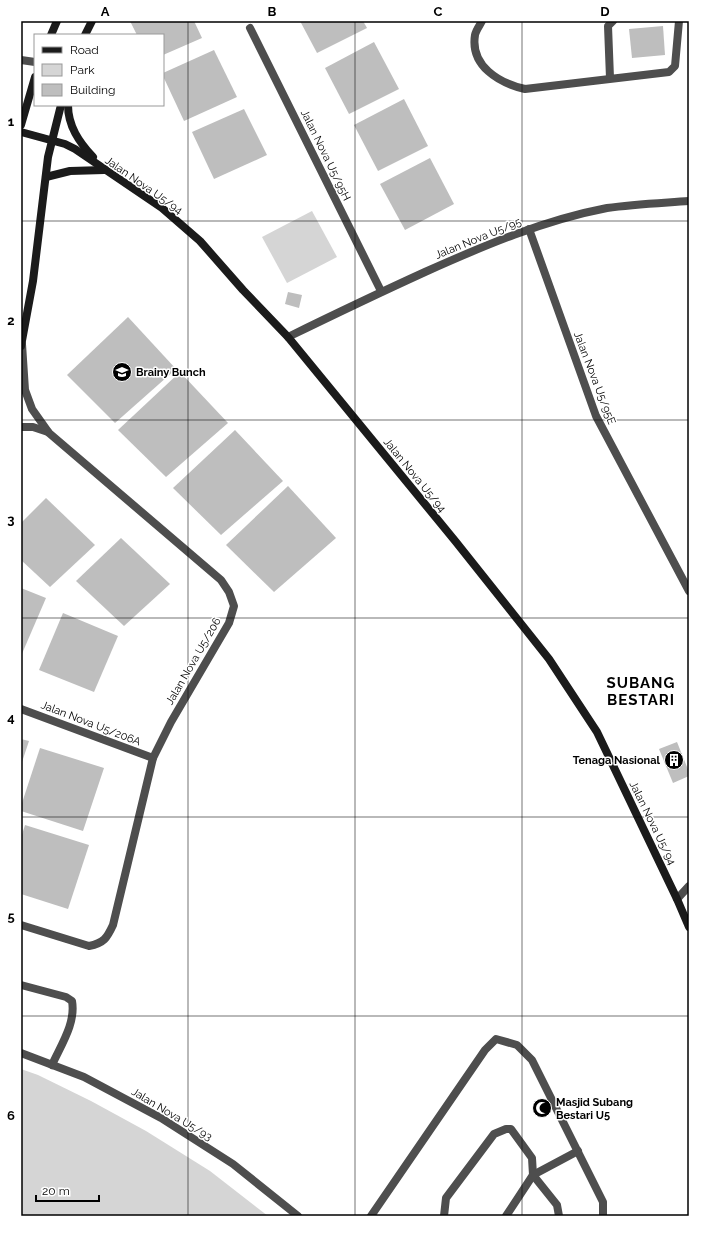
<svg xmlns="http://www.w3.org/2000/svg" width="710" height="1237" viewBox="0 0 710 1237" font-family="Raleway,sans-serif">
	<rect width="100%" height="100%" fill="#fff"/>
	<g fill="#d5d5d5">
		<path d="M 312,211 L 337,257 L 287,283 L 262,237 Z"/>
		<path d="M 21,1069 L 38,1075 L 91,1101 L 146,1131 L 210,1171 L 268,1216 L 21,1216 Z"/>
	</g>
	<g fill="#bebebe">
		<path d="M 130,21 L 194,21 L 202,38 L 163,55 L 163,35 L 137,35 Z"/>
		<path d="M 300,21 L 363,21 L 367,28 L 317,53 Z"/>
		<path d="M 663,26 L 665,55 L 632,58 L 629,29 Z"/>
		<path d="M 374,42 L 399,89 L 349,114 L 325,68 Z"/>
		<path d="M 214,50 L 237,97 L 184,121 L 163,76 L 163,73 Z"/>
		<path d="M 404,99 L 428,146 L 378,171 L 354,125 Z"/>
		<path d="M 244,109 L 267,155 L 214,179 L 192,132 Z"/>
		<path d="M 430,158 L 454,204 L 405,230 L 380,184 Z"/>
		<path d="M 288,292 L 302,295 L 299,308 L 285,304 Z"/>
		<path d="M 128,317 L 176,369 L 115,423 L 67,375 Z"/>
		<path d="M 180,372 L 228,423 L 166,477 L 118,430 Z"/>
		<path d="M 235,430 L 283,481 L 221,535 L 173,488 Z"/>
		<path d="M 288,486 L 336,538 L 274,592 L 226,545 Z"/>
		<path d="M 46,498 L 95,545 L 50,587 L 21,560 L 21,523 Z"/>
		<path d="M 121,538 L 170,584 L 124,626 L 76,581 Z"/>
		<path d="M 21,588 L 46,598 L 21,656 Z"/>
		<path d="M 63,613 L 118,636 L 94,692 L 39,670 Z"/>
		<path d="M 21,739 L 29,741 L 21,765 Z"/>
		<path d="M 677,742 L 689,772 L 689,776 L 673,783 L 659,749 Z"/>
		<path d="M 40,748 L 104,768 L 83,831 L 21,811 L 21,806 Z"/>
		<path d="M 25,825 L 89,845 L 68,909 L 21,894 L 21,838 Z"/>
	</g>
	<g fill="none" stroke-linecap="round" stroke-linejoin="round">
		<g stroke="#4e4e4e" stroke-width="8">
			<path d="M 482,21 C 480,25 476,30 475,35 C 470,66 499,83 525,89 L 669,72 L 675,66 L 679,21"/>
			<path d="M 21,60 L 35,62"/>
			<path d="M 610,78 L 608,26 L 613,21"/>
			<path d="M 21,985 L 66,997 L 72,1001 C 76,1023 61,1045 52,1065"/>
			<path d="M 371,1216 L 485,1050 L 496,1039 L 517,1045 L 532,1060 L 603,1202 L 603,1216"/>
			<path d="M 444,1216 L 446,1198 L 494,1134 L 506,1129 L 511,1129 L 532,1158 L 533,1175 L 557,1205 L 559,1216"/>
			<path d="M 506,1216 L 533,1175 L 578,1151"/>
		</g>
		<g stroke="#4e4e4e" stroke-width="8">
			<path d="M 250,28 L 381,291"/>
			<path d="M 529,229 L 596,416 L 689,591"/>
			<path d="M 288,337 C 333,315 379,293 425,272 C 483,246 544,220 607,208 C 634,204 662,203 689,201"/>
			<path d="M 21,427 L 33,427 L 48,432"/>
			<path d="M 21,709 L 153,758"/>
			<path d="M 677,899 L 689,886"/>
			<path d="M 21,925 L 89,946 C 104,943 107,938 113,925 L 153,758 L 171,722 L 229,623 L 234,606 L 229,592 L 221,580 L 49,433 L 32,409 L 25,390 L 22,344"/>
			<path d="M 21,1053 L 84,1077 L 161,1118 L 233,1164 L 298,1216"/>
		</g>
		<g stroke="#1b1b1b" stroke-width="8">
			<path d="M 51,35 L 57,21"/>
			<path d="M 85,35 L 92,21"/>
			<path d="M 68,105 C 68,126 79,142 93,157"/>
			<path d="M 21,125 L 35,77"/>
			<path d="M 21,132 L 65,144 L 75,149 L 162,208 L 200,241 L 243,290 L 288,337 L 456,542 L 549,659 L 597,732 L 677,899 L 689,927"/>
			<path d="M 46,177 L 70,171 L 104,170"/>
			<path d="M 21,346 L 33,281 L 48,157 L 61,105"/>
		</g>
	</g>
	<path fill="none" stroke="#000" stroke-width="1" stroke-opacity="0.55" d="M 188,21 L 188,1216M 355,21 L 355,1216M 522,21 L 522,1216M 21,221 L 689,221M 21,420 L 689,420M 21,618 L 689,618M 21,817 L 689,817M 21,1016 L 689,1016"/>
	<defs>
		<g id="school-disc" transform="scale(1)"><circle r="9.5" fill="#000" stroke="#fff"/><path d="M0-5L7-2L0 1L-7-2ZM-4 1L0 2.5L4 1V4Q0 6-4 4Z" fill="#fff"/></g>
		<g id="building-disc" transform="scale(1)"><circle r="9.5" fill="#000" stroke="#fff"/><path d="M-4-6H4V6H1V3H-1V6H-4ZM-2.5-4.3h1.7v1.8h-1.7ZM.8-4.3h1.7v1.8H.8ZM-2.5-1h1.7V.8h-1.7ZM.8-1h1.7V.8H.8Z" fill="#fff"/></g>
		<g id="mosque-disc" transform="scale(1)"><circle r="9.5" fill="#000" stroke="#fff"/><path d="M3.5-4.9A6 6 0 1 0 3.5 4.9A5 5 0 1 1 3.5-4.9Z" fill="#fff"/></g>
	</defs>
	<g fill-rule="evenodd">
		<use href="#school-disc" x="122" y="372"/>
		<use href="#building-disc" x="674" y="760"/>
		<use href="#mosque-disc" x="542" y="1108"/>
	</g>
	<g text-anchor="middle" stroke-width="3" stroke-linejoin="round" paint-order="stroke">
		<g font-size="11" fill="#000" stroke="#fff">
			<text transform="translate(326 155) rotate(64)" y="4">Jalan Nova U5/95H</text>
			<text transform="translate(144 185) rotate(35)" y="4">Jalan Nova U5/94</text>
			<text transform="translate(478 238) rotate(-22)" y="4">Jalan Nova U5/95</text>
			<text transform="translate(595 378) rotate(69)" y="4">Jalan Nova U5/95E</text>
			<text transform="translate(415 475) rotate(51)" y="4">Jalan Nova U5/94</text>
			<text transform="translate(193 661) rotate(-60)" y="4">Jalan Nova U5/206</text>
			<text transform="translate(91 723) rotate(21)" y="4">Jalan Nova U5/206A</text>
			<text transform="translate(653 823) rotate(64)" y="4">Jalan Nova U5/94</text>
			<text transform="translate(172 1114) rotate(31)" y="4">Jalan Nova U5/93</text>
		</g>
		<g font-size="11" font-weight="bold" fill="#000" stroke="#fff" text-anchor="start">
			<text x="136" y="376">Brainy Bunch</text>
			<text x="660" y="764" text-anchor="end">Tenaga Nasional</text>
			<text x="556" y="1106">Masjid Subang<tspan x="556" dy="13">Bestari U5</tspan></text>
		</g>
		<g font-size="15" font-weight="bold" letter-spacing="1" fill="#000" stroke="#fff">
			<text x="641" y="688">SUBANG<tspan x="641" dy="17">BESTARI</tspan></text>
		</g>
	</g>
	<rect width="710" height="1237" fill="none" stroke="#ffffff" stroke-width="44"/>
	<rect x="34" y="34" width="130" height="72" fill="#ffffff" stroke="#999999"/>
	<rect x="42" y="47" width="20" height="6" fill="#1b1b1b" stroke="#999999"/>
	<text x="70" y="54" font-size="12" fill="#000000">Road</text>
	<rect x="42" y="64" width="20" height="12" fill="#d5d5d5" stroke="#999999"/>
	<text x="70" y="74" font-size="12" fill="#000000">Park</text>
	<rect x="42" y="84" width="20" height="12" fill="#bebebe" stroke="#999999"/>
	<text x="70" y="94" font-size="12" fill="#000000">Building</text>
	<path d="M36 1195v6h63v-6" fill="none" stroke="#000000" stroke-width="2"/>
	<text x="42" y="1195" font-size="12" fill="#000000" stroke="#ffffff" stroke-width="3" paint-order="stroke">20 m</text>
	<rect x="22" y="22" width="666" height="1193" fill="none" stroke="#000" stroke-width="1.5"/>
	<g font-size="13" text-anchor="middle" font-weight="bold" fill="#000">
		<text x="105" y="16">A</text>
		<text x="272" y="16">B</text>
		<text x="438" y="16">C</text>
		<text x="605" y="16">D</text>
		<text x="11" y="126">1</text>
		<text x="11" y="325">2</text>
		<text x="11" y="524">3</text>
		<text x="11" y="722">4</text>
		<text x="11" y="921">5</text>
		<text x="11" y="1120">6</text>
	</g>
</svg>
